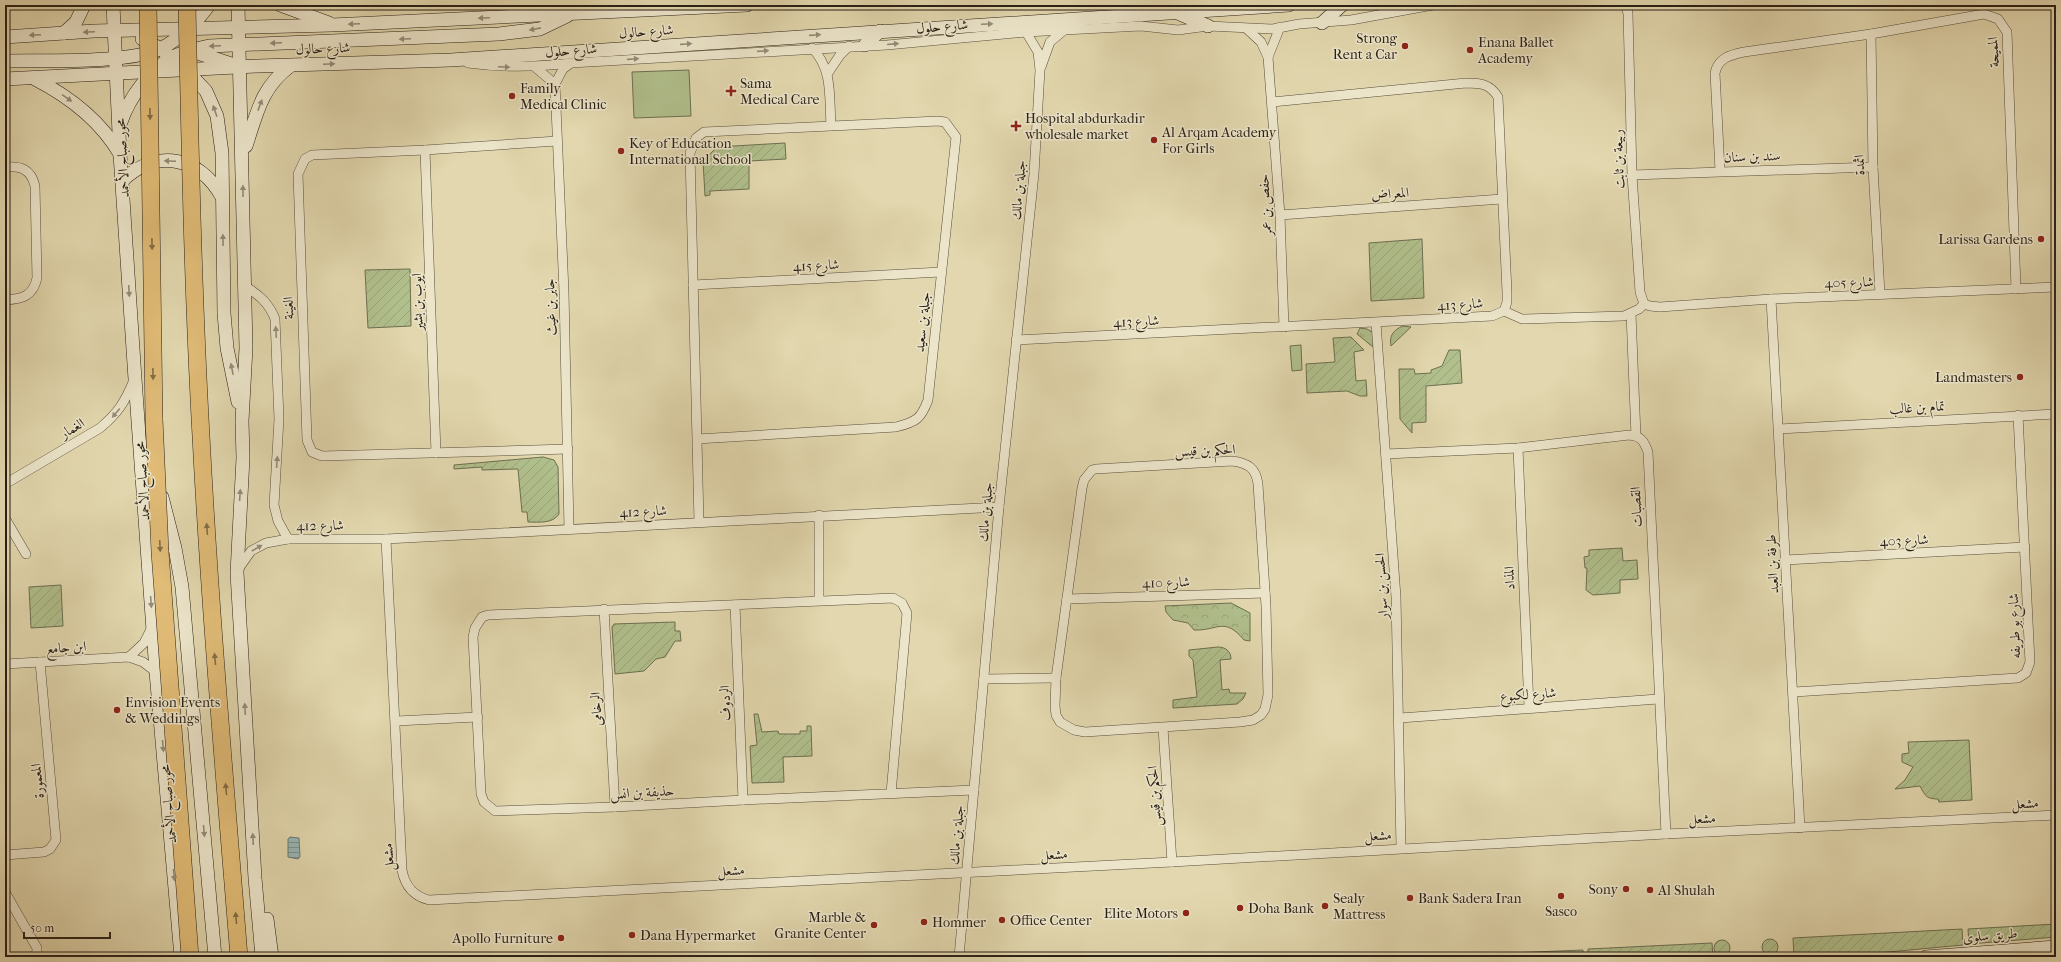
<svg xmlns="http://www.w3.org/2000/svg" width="2061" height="962" viewBox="0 0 2061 962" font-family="'IM FELL French Canon',Amiri,serif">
	<defs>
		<pattern id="grass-tufts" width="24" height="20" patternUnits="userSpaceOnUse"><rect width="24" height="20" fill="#b0bf8c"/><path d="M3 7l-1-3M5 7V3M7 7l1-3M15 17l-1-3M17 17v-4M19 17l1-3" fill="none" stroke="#97a478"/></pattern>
		<pattern id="forest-crowns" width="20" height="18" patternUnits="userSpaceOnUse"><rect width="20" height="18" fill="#b0bf8c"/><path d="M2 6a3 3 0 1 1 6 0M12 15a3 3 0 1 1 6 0" fill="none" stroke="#97a478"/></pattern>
		<pattern id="garden-furrows" width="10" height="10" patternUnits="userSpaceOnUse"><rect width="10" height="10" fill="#b0bf8c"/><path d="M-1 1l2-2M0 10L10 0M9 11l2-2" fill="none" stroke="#97a478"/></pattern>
		<pattern id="water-rules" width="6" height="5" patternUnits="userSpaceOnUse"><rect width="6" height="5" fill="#98b7b5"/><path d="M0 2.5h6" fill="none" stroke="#7c9492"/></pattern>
	</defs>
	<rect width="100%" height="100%" fill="#e2d7ae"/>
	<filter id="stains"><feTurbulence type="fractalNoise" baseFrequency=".005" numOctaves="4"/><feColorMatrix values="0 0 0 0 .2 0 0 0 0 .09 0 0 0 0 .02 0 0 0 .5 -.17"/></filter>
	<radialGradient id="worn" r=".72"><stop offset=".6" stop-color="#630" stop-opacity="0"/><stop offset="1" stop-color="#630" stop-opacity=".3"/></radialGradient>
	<g fill="url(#grass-tufts)" stroke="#6c6f50">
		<path d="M 1403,326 L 1411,327 L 1391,346 C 1389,336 1393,330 1403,326 Z"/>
		<path d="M 1360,328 L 1367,329 L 1374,333 L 1377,344 L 1373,347 L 1357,334 Z"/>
	</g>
	<path fill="url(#forest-crowns)" stroke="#6c6f50" d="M 1231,603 L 1250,613 L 1250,641 L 1244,640 C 1224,616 1218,631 1194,630 L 1188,623 L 1173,620 L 1166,612 L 1165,606 Z"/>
	<g fill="url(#garden-furrows)" stroke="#6c6f50">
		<path d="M 785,143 L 786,159 L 749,161 L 749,189 L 710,191 L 710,195 L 705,196 L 703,161 L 717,147 Z"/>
		<path d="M 1422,239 L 1424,298 L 1371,301 L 1369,243 Z"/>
		<path d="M 410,269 L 411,326 L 368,328 L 365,270 Z"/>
		<path d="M 1351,337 L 1364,350 L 1354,352 L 1356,381 L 1366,380 L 1367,396 L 1360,396 L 1347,391 L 1307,393 L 1306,364 L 1335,362 L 1333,338 Z"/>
		<path d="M 1449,350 L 1460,350 L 1462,383 L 1426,386 L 1426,422 L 1412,423 L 1412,433 L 1400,419 L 1399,369 L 1414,369 L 1415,374 L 1431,373 L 1431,370 L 1442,366 Z"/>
		<path d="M 543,457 L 554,460 L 558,467 L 559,514 C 553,524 538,522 528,522 L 527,512 L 522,512 L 518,469 L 482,470 L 482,467 L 454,469 L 454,465 Z"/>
		<path d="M 1622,548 L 1623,561 L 1637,560 L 1638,579 L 1620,580 L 1620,593 L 1593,595 L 1586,590 L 1587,568 L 1585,568 L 1584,557 L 1589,556 L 1589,550 Z"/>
		<path d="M 61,585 L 63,626 L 31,628 L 29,587 Z"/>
		<path d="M 675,622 L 675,631 L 680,631 L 681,641 L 675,641 L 665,657 L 656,659 L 644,671 L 615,674 L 612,627 L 614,624 Z"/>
		<path d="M 1218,647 C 1225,647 1231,651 1231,659 L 1220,660 L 1222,690 L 1229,689 L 1230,693 L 1246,693 L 1243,699 L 1237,704 L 1173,708 L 1173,700 L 1197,697 L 1193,660 L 1189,656 L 1189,650 Z"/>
		<path d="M 754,714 L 758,714 L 762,732 L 778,731 L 779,734 L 800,734 L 800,731 L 807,731 L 807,726 L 811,726 L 812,756 L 783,757 L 784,782 L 752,783 L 750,746 L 757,745 Z"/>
		<path d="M 1969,740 L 1972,800 L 1939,802 L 1938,799 C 1927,799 1925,796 1920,786 L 1895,789 L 1905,780 L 1913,767 L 1902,762 L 1902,754 L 1909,753 L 1908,742 Z"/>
		<path d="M 2056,924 L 2056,937 L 1969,944 L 1968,929 Z"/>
		<path d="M 1962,929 L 1963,945 L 1856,955 L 1794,957 L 1793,938 Z"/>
		<circle cx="1770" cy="947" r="8"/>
		<circle cx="1722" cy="948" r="8"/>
		<path d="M 1712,943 L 1713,957 L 1588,957 L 1588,949 Z"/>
		<path d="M 1583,950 L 1583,957 L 1485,957 L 1485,954 Z"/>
	</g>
	<g fill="#b0bf8c" stroke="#6c6f50">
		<path d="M 689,70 L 691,116 L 634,118 L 632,72 Z"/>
		<path d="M 1301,345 L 1302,370 L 1292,371 L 1290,346 Z"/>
	</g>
	<path fill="url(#water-rules)" stroke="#6c7a75" d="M 290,837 L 299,838 L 300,857 L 298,859 L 288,857 L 288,839 Z"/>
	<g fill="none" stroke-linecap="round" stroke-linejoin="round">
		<g stroke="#574d3b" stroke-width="10">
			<g id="street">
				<path d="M 548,5 L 565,12"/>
				<path d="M 1625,5 L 1628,13 L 1632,175 L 1640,292 L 1644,304"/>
				<path d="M 1247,29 L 1261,42 L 1268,57 L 1280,215 L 1284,327"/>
				<path d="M 1871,34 L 1873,167 L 1880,294"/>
				<path d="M 812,48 C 833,69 829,96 831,125"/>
				<path d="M 1268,57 L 1280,27"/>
				<path d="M 468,63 C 503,68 536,67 571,63 L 887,45 L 1026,32 L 1141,26 L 1178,30 L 1208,26 L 1273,29 L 1299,24 L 1351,20 L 1433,5"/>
				<path d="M 535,67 L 555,84"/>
				<path d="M 1041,67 L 1050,42 L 1063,31"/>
				<path d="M 828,73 L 840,55 L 849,46"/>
				<path d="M 557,141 L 425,150 L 312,155 L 305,159 L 298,174 L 307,440 L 312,452 L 322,456 L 568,449"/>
				<path d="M 425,150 L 436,453"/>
				<path d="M 5,167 C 21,166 31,169 35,186 L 37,278 C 33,296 23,299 5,300"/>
				<path d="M 1720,171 L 1715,73 C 1718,58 1730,55 1744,52 L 1871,34 L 1984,14 L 1998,19 L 2007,32 L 2016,289"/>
				<path d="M 1632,175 L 1873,167"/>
				<path d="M 1280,215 L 1502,199"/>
				<path d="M 693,285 L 941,272"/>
				<path d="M 245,286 C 259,295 269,303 275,319 L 279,419 L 274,505 L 278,521 L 288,539"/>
				<path d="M 1771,299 L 1800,828"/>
				<path d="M 1644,304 L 1650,306 L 1660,307 L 1771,299 L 2056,287"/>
				<path d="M 1504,311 L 1522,319 L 1624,316 L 1639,309 L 1644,304"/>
				<path d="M 1631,314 L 1636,436"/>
				<path d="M 1376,323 L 1396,597 L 1401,848"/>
				<path d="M 1016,340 L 1492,316 L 1504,311 L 1507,302 L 1507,292 L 1498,97 C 1490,84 1481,83 1466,83 L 1272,102"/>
				<path d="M 1779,429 L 2056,414"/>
				<path d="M 697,439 L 896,427 C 916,422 921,419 928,400 L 956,137 L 945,122 L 938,121 L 704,132 L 696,138 L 690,153 L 699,522"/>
				<path d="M 1518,448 L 1529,707"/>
				<path d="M 1386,454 L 1518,448 L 1629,435 C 1641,436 1644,441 1648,452 L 1666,834"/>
				<path d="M 1232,461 C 1248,463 1256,468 1258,484 L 1266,606 L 1268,695 L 1265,709 L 1261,715 L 1253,720 L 1240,722 L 1085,732 L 1074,730 L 1060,722 L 1056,715 L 1055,706 L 1056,678 L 1082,488 L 1084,480 L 1092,470 L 1096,469 Z"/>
				<path d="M 5,484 L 100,428 C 118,413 125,402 134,380"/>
				<path d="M 819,515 L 819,600"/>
				<path d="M 5,518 L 26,554"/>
				<path d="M 569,529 L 564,292 L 555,84 L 563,69 L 571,63"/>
				<path d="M 386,539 L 402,870 C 405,886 413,896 429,900 L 1172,862 L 1666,834 L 2056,815"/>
				<path d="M 1785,560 L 2025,547"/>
				<path d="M 239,568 L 251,551 L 266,543 L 288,539 L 386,539 L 999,507"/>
				<path d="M 1067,599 L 1265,593"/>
				<path d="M 735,605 L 743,800"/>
				<path d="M 604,609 L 615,807"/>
				<path d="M 129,657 L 144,643 L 152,627"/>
				<path d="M 5,664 L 129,657 L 143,662 L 156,672"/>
				<path d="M 984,679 L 1056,678"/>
				<path d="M 1794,692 L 2018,678 L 2026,673 L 2030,662 L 2018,415"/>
				<path d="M 1400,718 L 1658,699"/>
				<path d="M 396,721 L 478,717"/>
				<path d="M 1163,728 L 1172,862"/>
				<path d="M 891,793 L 907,613 L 902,603 L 893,598 L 488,615 L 482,617 L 475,628 L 473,637 L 481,794 L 484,802 L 495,811 L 615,807 L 743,800 L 974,790"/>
				<path d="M 5,855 L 44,852 L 50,849 L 56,840 L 40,662"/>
				<path d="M 5,892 L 37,948 L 37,952 L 33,957"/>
				<path d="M 959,957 L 999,507 L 1034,174 L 1040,70 L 1038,52 L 1026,32"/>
			</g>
		</g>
		<g stroke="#291f15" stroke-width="14">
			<g id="secondary">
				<path d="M 113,5 L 120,154 L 135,379 L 156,672 L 181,957"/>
				<path d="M 238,5 L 246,348 L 242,421 L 243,458 L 237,573 L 255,878 L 262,957"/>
				<path d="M 280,5 L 329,23"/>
				<path d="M 1180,14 L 1208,26"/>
				<path d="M 1322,23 L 1342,5"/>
				<path d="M 64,33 L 76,22 L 84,5"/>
				<path d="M 5,37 L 94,31 L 332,25 L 747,5"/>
				<path d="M 142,39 L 161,49 L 186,70 L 206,91 L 217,116 L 222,153 L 224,313 L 227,348 L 238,402"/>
				<path d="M 865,45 L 880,31"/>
				<path d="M 189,50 L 231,64"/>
				<path d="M 5,61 C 43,60 130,64 162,48 C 182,37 196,23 209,5"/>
				<path d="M 5,79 L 258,66 L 451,60 L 1289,5"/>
				<path d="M 35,79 C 70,97 100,120 120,154"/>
				<path d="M 121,122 C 129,98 150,69 173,57 C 184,51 197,49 209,46 L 499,34 L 540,29 L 567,16"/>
				<path d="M 246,146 C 257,113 261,88 290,66"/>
				<path d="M 123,180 C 157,148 200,157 222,197"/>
				<path d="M 162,497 L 175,548 L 182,587 L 215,957"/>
				<path d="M 267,919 L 272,957"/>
				<path d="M 1926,957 L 2056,947"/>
			</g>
		</g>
		<use href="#street" stroke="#ece5ca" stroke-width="9"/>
		<use href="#secondary" stroke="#ece5ca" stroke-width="13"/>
		<g stroke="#291f15" stroke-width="18" stroke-linecap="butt">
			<g id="highway-bridge">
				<path d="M 148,5 L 154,419 L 160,552 L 190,957"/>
				<path d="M 187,5 C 190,149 193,292 201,436 C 210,610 225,783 239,957"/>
			</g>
		</g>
		<use href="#highway-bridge" stroke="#e1bc77" stroke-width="17"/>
	</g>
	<defs><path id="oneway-solid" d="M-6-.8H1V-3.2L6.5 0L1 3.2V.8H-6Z"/></defs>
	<g fill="#948c79">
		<use href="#oneway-solid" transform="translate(484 18) rotate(177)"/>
		<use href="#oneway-solid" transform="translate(354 24) rotate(177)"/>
		<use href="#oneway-solid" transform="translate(987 24) rotate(-3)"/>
		<use href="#oneway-solid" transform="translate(535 29) rotate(169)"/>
		<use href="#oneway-solid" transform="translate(89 32) rotate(177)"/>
		<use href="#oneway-solid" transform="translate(35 35) rotate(177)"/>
		<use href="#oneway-solid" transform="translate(815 35) rotate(-4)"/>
		<use href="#oneway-solid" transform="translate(405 39) rotate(178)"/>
		<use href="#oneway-solid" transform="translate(276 43) rotate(178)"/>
		<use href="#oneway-solid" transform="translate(686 44) rotate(-4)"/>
		<use href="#oneway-solid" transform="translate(893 44) rotate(-5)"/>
		<use href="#oneway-solid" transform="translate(215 46) rotate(177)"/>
		<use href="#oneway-solid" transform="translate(763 51) rotate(-4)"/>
		<use href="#oneway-solid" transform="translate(633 59) rotate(-4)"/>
		<use href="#oneway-solid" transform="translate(329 64) rotate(-2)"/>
		<use href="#oneway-solid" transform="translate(504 67) rotate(3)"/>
		<use href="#oneway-solid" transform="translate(67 98) rotate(35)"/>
		<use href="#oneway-solid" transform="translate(260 105) rotate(-70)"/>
		<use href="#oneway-solid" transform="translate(215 111) rotate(-109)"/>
		<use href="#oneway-solid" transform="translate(170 161) rotate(-178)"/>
		<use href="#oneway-solid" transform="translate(243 191) rotate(-91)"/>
		<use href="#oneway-solid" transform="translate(223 240) rotate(-91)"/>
		<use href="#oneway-solid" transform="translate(129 291) rotate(87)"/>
		<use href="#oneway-solid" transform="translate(276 332) rotate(-93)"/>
		<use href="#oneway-solid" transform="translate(232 369) rotate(-101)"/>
		<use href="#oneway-solid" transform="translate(116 413) rotate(130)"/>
		<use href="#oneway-solid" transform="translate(277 462) rotate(-86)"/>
		<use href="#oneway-solid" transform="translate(240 495) rotate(-86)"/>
		<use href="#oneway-solid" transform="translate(257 548) rotate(-30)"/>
		<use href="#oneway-solid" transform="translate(151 602) rotate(86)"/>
		<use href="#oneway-solid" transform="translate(245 709) rotate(-93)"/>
		<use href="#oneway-solid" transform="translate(163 746) rotate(85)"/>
		<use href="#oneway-solid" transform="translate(204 831) rotate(85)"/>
		<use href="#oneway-solid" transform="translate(253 839) rotate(-93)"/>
		<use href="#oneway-solid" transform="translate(174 875) rotate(85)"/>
	</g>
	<g fill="#856e46">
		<use href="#oneway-solid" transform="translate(150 114) rotate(89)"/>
		<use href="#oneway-solid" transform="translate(152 244) rotate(89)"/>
		<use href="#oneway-solid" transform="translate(153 374) rotate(89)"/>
		<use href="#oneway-solid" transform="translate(207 529) rotate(-94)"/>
		<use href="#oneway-solid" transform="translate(160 546) rotate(87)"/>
		<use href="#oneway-solid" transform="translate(215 659) rotate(-95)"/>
		<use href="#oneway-solid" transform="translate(226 789) rotate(-95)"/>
		<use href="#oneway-solid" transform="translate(236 918) rotate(-95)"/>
	</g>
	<g fill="#8f2418" stroke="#ece5ca" stroke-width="1.5">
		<circle cx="1405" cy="46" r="4"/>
		<circle cx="1470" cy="50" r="4"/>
		<path d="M729 85h4v4h4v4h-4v4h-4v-4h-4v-4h4z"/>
		<circle cx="512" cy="96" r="4"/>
		<path d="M1014 120h4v4h4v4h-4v4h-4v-4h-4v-4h4z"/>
		<circle cx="1154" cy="140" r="4"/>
		<circle cx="621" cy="151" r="4"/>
		<circle cx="2041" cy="239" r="4"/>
		<circle cx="2020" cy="377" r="4"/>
		<circle cx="117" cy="710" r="4"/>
		<circle cx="1626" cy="889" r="4"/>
		<circle cx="1650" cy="890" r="4"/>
		<circle cx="1561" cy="896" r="4"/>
		<circle cx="1410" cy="898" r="4"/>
		<circle cx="1325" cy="906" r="4"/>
		<circle cx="1240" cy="908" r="4"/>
		<circle cx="1186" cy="913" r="4"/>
		<circle cx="1002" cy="920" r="4"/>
		<circle cx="924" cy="922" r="4"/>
		<circle cx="874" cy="925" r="4"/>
		<circle cx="632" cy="935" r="4"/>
		<circle cx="561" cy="938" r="4"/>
	</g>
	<g text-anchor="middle" stroke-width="3" stroke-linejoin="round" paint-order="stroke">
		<g font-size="14" fill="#291f15" stroke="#ece5ca">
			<text transform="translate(942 26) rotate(-5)" y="5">شارع حلول</text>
			<text transform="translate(646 31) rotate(-4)" y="5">شارع حالول</text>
			<text transform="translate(323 48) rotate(-2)" y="5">شارع حالول</text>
			<text transform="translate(571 50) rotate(-5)" y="5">شارع حلول</text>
			<text transform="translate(1993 52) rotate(-94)" y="5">المميحة</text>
			<text transform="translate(1752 156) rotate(-2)" y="5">سند بن سنان</text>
			<text transform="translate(122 158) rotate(-93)" y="5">محور صباح الأحمد</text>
			<text transform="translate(1618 159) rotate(-92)" y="5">ربيعة بن ثابت</text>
			<text transform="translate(1859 165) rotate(-92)" y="5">اثمدة</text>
			<text transform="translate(1018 190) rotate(-85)" y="5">جبلة بن مالك</text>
			<text transform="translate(1390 193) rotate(-4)" y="5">المعراض</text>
			<text transform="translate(1265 205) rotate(-93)" y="5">حفص بن عمر</text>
			<text transform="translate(816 265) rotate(-3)" y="5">شارع 415</text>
			<text transform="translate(1849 282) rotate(-2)" y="5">شارع 405</text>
			<text transform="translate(417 302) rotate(-92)" y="5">ايوب بن بشير</text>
			<text transform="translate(1460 304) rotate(-4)" y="5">شارع 413</text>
			<text transform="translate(550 307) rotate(-92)" y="5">جابر بن غيث</text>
			<text transform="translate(288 308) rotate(-92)" y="5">الغينة</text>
			<text transform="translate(1136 321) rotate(-3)" y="5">شارع 413</text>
			<text transform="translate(922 322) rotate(-84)" y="5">جبلة بن سعيد</text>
			<text transform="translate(1917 407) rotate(-3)" y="5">تمام بن غالب</text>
			<text transform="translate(72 428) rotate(-31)" y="5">الغمار</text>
			<text transform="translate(1205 450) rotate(-2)" y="5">الحكم بن قيس</text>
			<text transform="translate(142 481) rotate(-94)" y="5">محور صباح الأحمد</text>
			<text transform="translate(1636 507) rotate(-93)" y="5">القصبات</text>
			<text transform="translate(643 511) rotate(-3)" y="5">شارع 412</text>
			<text transform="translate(985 512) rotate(-85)" y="5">جبلة بن مالك</text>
			<text transform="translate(320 525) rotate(-1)" y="5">شارع 412</text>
			<text transform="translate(1904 540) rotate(-3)" y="5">شارع 403</text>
			<text transform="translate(1772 564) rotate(-93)" y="5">طرفة بن العبد</text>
			<text transform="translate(1509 578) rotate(-92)" y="5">المذاد</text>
			<text transform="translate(1166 582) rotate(-2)" y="5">شارع 410</text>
			<text transform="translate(1381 586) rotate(-93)" y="5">الحسن بن سوار</text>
			<text transform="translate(2014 626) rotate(-92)" y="5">شارع بو طريفه</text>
			<text transform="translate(66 647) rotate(-4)" y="5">ابن جامع</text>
			<text transform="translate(1528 694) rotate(-4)" y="5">شارع لكبوع</text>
			<text transform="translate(725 703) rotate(-92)" y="5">الردوف</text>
			<text transform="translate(596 709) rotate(-93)" y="5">الرخامى</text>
			<text transform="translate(37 781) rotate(-96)" y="5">المعمورة</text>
			<text transform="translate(642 792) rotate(-3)" y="5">حذيفة بن انس</text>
			<text transform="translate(1154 796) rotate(-94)" y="5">الحكم بن قيس</text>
			<text transform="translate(2025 803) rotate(-3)" y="5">مشعل</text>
			<text transform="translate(168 804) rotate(-95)" y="5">محور صباح الأحمد</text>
			<text transform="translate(1702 818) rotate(-2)" y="5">مشعل</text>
			<text transform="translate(956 835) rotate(-85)" y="5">جبلة بن مالك</text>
			<text transform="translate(1378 835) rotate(-3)" y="5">مشعل</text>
			<text transform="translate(1054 854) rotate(-3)" y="5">مشعل</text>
			<text transform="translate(388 857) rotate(-94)" y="5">مشعل</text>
			<text transform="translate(731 870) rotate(-3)" y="5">مشعل</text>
			<text transform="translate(1990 935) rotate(-5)" y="5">طريق سلوى</text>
		</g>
		<g font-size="14" fill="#291f15" stroke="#ece5ca" text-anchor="start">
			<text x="1397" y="43" text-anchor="end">Strong<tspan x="1397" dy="16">Rent a Car</tspan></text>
			<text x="1478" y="47">Enana Ballet<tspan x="1478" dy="16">Academy</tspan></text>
			<text x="740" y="88">Sama<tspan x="740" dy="16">Medical Care</tspan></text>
			<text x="520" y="93">Family<tspan x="520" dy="16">Medical Clinic</tspan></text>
			<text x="1025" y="123">Hospital abdurkadir<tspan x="1025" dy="16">wholesale market</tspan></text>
			<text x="1162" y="137">Al Arqam Academy<tspan x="1162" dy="16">For Girls</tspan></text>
			<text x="629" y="148">Key of Education<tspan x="629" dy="16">International School</tspan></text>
			<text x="2033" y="244" text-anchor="end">Larissa Gardens</text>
			<text x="2012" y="382" text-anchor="end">Landmasters</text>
			<text x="125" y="707">Envision Events<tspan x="125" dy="16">&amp; Weddings</tspan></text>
			<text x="1618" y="894" text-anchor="end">Sony</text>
			<text x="1658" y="895">Al Shulah</text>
			<text x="1333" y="903">Sealy<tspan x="1333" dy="16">Mattress</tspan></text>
			<text x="1418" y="903">Bank Sadera Iran</text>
			<text x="1248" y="913">Doha Bank</text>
			<text x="1561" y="916" text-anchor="middle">Sasco</text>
			<text x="1178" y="918" text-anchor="end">Elite Motors</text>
			<text x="866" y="922" text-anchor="end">Marble &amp;<tspan x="866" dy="16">Granite Center</tspan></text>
			<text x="1010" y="925">Office Center</text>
			<text x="932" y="927">Hommer</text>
			<text x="640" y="940">Dana Hypermarket</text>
			<text x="553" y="943" text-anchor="end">Apollo Furniture</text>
		</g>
	</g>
	<rect width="2061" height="962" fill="none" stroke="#e2d7ae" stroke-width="20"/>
	<rect x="6" y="6" width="2049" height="950" fill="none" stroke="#291f15" stroke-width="2"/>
	<rect x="10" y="10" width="2041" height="942" fill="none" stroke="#291f15"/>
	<path d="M24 932v6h86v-6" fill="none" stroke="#291f15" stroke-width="2"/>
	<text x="30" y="932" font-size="12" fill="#291f15" stroke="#ece5ca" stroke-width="3" paint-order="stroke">50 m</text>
	<rect width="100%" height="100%" filter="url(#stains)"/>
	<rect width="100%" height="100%" fill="url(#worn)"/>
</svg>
